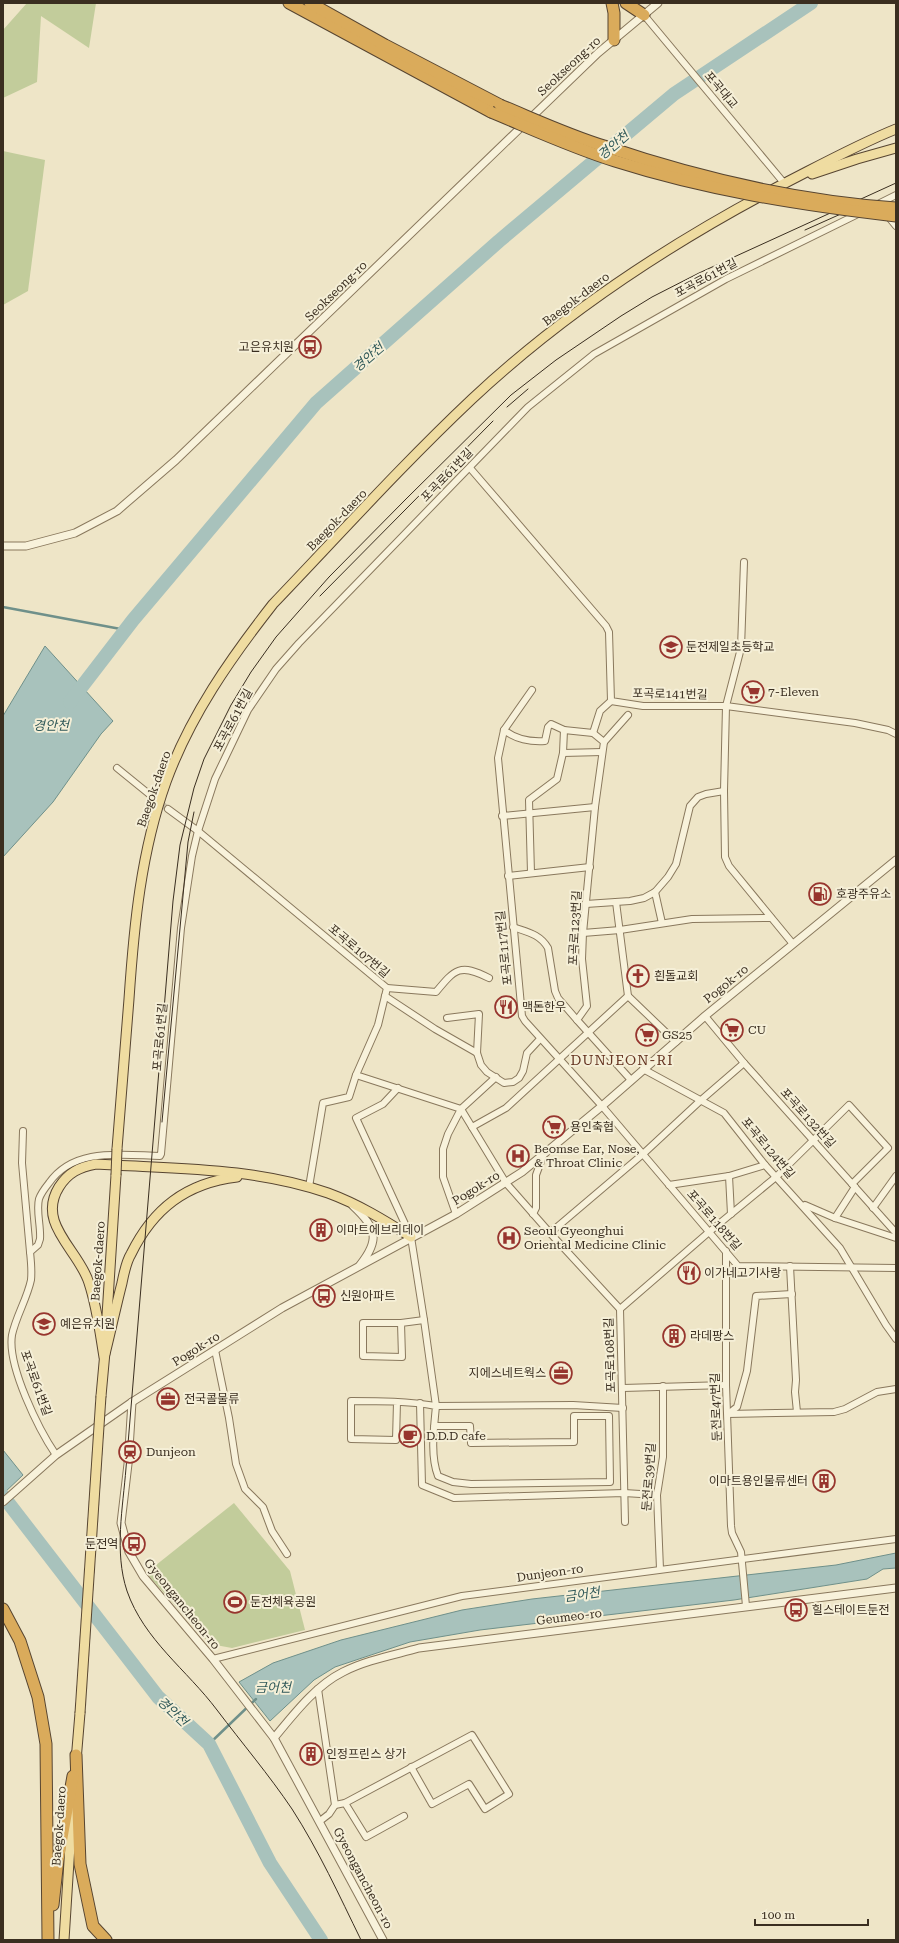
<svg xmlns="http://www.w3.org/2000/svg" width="899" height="1943" viewBox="0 0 899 1943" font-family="'Roboto Serif','Noto Sans KR',serif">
	<rect width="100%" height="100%" fill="#eee5c7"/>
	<g fill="#c2cc9b">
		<path d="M 27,3 L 96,3 L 89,48 L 41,16 L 37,82 L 3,98 L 3,30 Z"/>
		<path d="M 3,151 L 45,160 L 28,291 L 3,305 Z"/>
		<path d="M 234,1503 L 290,1571 L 305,1630 L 232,1648 L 210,1644 L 146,1573 Z"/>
	</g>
	<g fill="#a8c2bc" stroke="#6f908a">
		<path d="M 45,646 L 113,721 L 101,734 L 53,802 L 3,857 L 3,716 Z"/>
		<path d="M 3,1450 L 23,1475 L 3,1494 Z"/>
		<path d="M 896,1553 L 896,1568 L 883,1569 L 867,1579 L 734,1600 L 480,1630 L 410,1642 L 335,1667 L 314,1680 L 270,1721 L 239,1682 L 273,1663 L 341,1640 L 462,1610 L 532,1599 L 836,1565 Z"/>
	</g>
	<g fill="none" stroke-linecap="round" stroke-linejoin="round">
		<g stroke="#6f908a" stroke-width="2.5">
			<path d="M 3,607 L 126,630"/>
			<path d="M 209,1744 L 256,1699"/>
		</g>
		<g stroke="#a8c2bc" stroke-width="14">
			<path d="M 70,702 L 133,620 L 316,403 L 499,241 L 674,94 L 811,3"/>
			<path d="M 3,1496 L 158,1697 L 209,1744 L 270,1863 L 321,1940"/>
		</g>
		<path stroke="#cac0a6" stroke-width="6" stroke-dasharray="6 3" stroke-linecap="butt" d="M 149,794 L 168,809"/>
		<g stroke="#89785d" stroke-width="8">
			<g id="minor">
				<path d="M 644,15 L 784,183"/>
				<path d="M 878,204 L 896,195"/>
				<path d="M 887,215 L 896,226"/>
				<path d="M 470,468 L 606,626 L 609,632 L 611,701 L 643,706 L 726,706 L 724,791 L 725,857 L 729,866 L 793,944"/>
				<path d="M 744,562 L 741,648 L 726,706 L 855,723 L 888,730 L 896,734"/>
				<path d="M 532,690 L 504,730 L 498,758 L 522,1016 L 525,1021 L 602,1106 L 738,1266 L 896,1268"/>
				<path d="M 504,730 C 515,739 531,742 545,741 L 548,727 L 551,724 L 564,730 L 593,733 L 604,742 L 595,807 L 583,933 L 582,959 L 587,1006 L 577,1020 L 631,1080"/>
				<path d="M 593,733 L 600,711 L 611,701"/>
				<path d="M 604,742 L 628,715"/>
				<path d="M 563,753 L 602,752"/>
				<path d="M 117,768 L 149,794"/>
				<path d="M 168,809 L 198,831 L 387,988 L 378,1025 L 356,1075 L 461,1109 L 506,1183 L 550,1233 L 620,1309 L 625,1522"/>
				<path d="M 502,816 L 595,807"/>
				<path d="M 531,873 L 529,800 L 557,779 L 563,753 L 564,730"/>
				<path d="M 508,876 L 590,867"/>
				<path d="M 655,892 L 662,923"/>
				<path d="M 616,902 L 628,996 L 676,1042"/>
				<path d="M 586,904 L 630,901 L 644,898 L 655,892 L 668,877 L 676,864 L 690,806 L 698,797 L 706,794 L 724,791"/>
				<path d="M 513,927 C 527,932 540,934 548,948 L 555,991 L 558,998 L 577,1020"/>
				<path d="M 583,933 L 620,930 L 692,919 L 771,918"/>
				<path d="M 387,988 L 436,992 C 455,969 460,963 489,978"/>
				<path d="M 385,996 L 435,1029 L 477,1053"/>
				<path d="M 705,1016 L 744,1063 L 896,1233"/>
				<path d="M 447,1018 L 479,1014 L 477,1053 L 481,1065 L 487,1072 L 504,1083 L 513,1082 L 519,1078 L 523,1071 L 527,1053 L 540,1039"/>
				<path d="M 643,1069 L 724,1113 L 765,1165 L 840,1248 L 886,1325 L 896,1339"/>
				<path d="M 398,1088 L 383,1104 L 356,1118 L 411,1237 L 424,1320 L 436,1406 L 573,1405 L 623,1408"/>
				<path d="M 472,1127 L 506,1108 L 628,996"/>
				<path d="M 23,1131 L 22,1163 L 30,1252"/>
				<path d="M 729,1176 L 731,1214"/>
				<path d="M 669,1185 L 729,1176 L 765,1165"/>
				<path d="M 309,1187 L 323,1103 L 349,1097 L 356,1075"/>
				<path d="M 805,1205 L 835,1218 L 896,1238"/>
				<path d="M 873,1208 L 896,1176"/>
				<path d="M 456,1214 L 443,1177 L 443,1149 L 448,1134 L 461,1109 L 496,1077"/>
				<path d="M 533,1214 L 536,1208 L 536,1175 L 543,1156"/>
				<path d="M 835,1218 L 855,1187"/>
				<path d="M 550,1233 L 643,1154 L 700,1101 L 744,1063"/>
				<path d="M 726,1251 L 726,1385 L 731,1526 L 732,1533 L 741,1552 L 746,1606"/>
				<path d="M 790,1266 L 796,1380 L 795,1392 L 797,1412"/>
				<path d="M 620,1309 L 709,1232 L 776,1177 L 849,1105 L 888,1148 L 852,1184"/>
				<path d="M 401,1323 L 402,1357 L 363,1356 L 363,1323 L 401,1323 L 424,1320"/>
				<path d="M 215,1350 L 229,1418 L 236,1464 L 245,1489 L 263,1507 L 272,1531 L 287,1554"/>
				<path d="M 623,1388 L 726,1385"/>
				<path d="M 397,1402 L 396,1440 L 351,1439 L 351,1401 C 380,1401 408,1401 436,1406 C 434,1428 430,1455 438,1476 L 453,1482 L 471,1484 L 610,1482 L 609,1416 L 574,1416 L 574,1442 L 471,1443 L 470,1426 L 434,1426"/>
				<path d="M 420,1403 L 422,1485 L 454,1498 L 624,1493 L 657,1495"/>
				<path d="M 728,1414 L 834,1412 L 845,1409 L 877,1392 L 896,1389"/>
				<path d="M 728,1414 L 737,1407 L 747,1371 L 756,1296 L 792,1294"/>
				<path d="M 56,1455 C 39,1430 7,1366 12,1335 C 16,1316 27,1299 31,1280 C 32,1270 31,1261 30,1252 L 38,1245 L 40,1239 C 41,1226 36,1211 39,1199 C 41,1193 45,1188 49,1183 C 74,1147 121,1155 160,1156 L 161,1154 L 181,928 L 192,856 L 198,831 L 215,779 L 248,710 L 276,669 L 299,643 L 528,407 L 594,354 L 726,279 L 860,213"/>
				<path d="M 660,1569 L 657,1495 L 663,1457 L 663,1386"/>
				<path d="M 213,1659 L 462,1596 L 896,1539"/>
				<path d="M 318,1689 L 335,1805 L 329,1814 L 320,1821"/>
				<path d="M 345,1803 L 366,1837 L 404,1816"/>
				<path d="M 335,1805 L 345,1803 L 472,1735 L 509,1794 L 485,1809 L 469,1784 L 432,1804 L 411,1767"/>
			</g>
		</g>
		<g stroke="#89785d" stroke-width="9">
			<g id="tertiary">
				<path d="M 3,546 L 26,546 L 75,533 L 117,511 L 176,460 L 598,53 L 658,3"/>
				<path d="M 353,1206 C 377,1228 380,1240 360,1265"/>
				<path d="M 132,1402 L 128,1464 L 121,1523 L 129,1552 L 143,1576 L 213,1659 L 274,1738 L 383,1940"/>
				<path d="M 3,1502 L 56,1455 L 132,1402 L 282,1308 L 456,1214 L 522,1172 L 602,1106 L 705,1016 L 896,860"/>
				<path d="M 274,1738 C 294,1714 315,1686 343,1672 C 366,1660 394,1655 419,1648 L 896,1588"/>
			</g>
		</g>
		<g stroke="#574531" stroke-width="11">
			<g id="primary">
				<path d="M 812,174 L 857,159 L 896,148"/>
				<path d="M 117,1149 C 121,1099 125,1049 129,999 C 134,925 141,852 166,782 C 190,716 230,659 273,604 C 339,535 403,464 472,399 C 566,311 675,240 789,181 C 824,163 859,144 896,129"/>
				<path d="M 106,1331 L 116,1175"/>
				<path d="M 105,1354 C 111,1330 116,1306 122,1283 C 124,1273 126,1262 131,1254 C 153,1209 186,1183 237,1177"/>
				<path d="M 104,1357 C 100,1333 97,1307 89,1283 C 79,1250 36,1224 59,1187 C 68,1173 79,1167 96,1164 C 173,1169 254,1167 328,1193 C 358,1204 384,1220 411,1237"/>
				<path d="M 101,1396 L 105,1352"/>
				<path d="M 76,1761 L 80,1713"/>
				<path d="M 64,1940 L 73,1798"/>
			</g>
		</g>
		<g stroke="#574531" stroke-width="13">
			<g id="motorway">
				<path d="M 289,3 L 491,112"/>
				<path d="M 310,3 L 385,45 L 500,105"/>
				<path d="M 612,3 L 614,13 L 614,40"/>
				<path d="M 626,3 L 644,15"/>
				<path d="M 3,1609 L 20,1641 L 38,1697 L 46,1744 L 48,1940"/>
				<path d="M 76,1755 L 80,1864 L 93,1926 L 106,1940"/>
				<path d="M 53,1905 L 58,1860 L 73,1776"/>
			</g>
		</g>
		<use href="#minor" stroke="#f8f2db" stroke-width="6"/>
		<use href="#tertiary" stroke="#f8f2db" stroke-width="7"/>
		<use href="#primary" stroke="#efdca1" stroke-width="9"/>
		<use href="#motorway" stroke="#daab5b" stroke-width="11"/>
		<g stroke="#3a2e20" stroke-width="1">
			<path d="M 805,230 L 852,209"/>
			<path d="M 507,407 L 528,389"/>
			<path d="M 320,596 L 493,421"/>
			<path d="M 162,1122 L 188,842 L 194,812"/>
			<path d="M 361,1940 C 339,1895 319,1851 292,1809 C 269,1775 242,1743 217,1710 C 187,1670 144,1640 127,1591 C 114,1552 123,1507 126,1468 L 173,901 L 180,845 L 194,788 L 204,759 L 231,705 L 251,672 L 276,637 L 329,577 L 406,499 L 511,395 L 556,360 L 621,316 L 652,297 L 699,273 L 896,183"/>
		</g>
		<g stroke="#574531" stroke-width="11" stroke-linecap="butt">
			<g id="primary-bridge">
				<path d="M 116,1175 L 117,1149"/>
				<path d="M 80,1713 L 101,1396"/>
			</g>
		</g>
		<g stroke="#574531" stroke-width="13" stroke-linecap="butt">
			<g id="motorway-bridge">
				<path d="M 500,105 C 534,119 568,135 604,146 C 698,178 797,201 896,208"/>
				<path d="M 491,112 C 532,129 573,148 615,161 C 706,190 801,205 896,216"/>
			</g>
		</g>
		<use href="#primary-bridge" stroke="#efdca1" stroke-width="9"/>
		<use href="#motorway-bridge" stroke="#daab5b" stroke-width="11"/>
	</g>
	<defs>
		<g id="bus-ring" transform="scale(1.15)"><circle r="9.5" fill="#f5efd7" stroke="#97352e" stroke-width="1.5"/><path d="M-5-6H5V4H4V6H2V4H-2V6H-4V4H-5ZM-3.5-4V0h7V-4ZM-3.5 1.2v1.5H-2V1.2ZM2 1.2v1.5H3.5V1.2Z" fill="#97352e"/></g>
		<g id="school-ring" transform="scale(1.15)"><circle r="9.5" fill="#f5efd7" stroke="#97352e" stroke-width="1.5"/><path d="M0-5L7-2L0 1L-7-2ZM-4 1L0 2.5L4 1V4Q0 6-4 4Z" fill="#97352e"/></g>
		<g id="supermarket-ring" transform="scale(1.15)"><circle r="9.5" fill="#f5efd7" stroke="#97352e" stroke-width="1.5"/><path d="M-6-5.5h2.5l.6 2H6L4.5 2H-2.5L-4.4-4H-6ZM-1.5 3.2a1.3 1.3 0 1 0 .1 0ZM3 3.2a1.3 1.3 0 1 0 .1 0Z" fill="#97352e"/></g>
		<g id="fuel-ring" transform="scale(1.15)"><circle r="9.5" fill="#f5efd7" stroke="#97352e" stroke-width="1.5"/><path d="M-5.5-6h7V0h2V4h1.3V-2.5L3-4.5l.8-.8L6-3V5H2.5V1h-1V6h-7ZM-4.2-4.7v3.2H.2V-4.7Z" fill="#97352e"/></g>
		<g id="church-ring" transform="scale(1.15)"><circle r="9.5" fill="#f5efd7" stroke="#97352e" stroke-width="1.5"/><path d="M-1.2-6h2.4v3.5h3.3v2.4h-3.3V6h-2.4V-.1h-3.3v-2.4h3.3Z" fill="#97352e"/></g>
		<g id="restaurant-ring" transform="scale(1.15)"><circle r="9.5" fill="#f5efd7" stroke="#97352e" stroke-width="1.5"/><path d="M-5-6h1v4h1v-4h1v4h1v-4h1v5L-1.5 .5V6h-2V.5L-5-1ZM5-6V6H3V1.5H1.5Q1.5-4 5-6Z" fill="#97352e"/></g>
		<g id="hospital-ring" transform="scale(1.15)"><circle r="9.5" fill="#f5efd7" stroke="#97352e" stroke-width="1.5"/><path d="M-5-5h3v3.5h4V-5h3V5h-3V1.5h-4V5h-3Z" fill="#97352e"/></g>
		<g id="building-ring" transform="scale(1.15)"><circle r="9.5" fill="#f5efd7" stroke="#97352e" stroke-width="1.5"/><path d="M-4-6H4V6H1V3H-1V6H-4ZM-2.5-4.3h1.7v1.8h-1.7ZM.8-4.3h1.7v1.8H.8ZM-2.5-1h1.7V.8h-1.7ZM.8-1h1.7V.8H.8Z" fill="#97352e"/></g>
		<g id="office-ring" transform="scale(1.15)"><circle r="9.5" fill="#f5efd7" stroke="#97352e" stroke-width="1.5"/><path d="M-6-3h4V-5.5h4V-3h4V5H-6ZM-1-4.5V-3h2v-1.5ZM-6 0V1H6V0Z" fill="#97352e"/></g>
		<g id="cafe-ring" transform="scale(1.15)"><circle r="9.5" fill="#f5efd7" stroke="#97352e" stroke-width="1.5"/><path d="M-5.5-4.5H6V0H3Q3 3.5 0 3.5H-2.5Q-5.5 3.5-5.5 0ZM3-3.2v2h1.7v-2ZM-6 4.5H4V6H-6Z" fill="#97352e"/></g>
		<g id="station-ring" transform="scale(1.15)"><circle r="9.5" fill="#f5efd7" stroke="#97352e" stroke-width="1.5"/><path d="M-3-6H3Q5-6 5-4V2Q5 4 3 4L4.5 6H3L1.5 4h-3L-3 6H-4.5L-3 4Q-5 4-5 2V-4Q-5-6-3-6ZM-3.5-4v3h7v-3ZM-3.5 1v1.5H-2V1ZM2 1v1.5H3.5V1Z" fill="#97352e"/></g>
		<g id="stadium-ring" transform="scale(1.15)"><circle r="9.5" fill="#f5efd7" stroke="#97352e" stroke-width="1.5"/><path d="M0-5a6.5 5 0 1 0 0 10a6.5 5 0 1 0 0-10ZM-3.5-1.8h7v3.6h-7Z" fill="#97352e"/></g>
	</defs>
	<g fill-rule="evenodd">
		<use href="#bus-ring" x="310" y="347"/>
		<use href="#school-ring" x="671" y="647"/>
		<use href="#supermarket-ring" x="753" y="692"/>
		<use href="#fuel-ring" x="820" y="894"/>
		<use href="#church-ring" x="638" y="976"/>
		<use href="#restaurant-ring" x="506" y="1007"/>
		<use href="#supermarket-ring" x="732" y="1030"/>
		<use href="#supermarket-ring" x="647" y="1035"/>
		<use href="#supermarket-ring" x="554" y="1127"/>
		<use href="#hospital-ring" x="518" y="1156"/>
		<use href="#building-ring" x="321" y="1230"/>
		<use href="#hospital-ring" x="509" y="1238"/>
		<use href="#restaurant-ring" x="689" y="1273"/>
		<use href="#bus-ring" x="324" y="1296"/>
		<use href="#school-ring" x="44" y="1324"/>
		<use href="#building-ring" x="674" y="1336"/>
		<use href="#office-ring" x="561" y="1373"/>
		<use href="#office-ring" x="168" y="1399"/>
		<use href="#cafe-ring" x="410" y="1436"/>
		<use href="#station-ring" x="130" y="1452"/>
		<use href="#building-ring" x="824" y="1481"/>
		<use href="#bus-ring" x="134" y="1544"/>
		<use href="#stadium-ring" x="235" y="1602"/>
		<use href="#bus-ring" x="796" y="1610"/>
		<use href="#building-ring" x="311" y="1754"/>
	</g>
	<g text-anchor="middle" stroke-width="4" stroke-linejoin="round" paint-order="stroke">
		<g font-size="12" fill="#3a2e20" stroke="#f5efd7">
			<text transform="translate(569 66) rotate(-43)" y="4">Seokseong-ro</text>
			<text transform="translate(721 90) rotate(50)" y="4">포곡대교</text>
			<text transform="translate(706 278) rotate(-28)" y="4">포곡로61번길</text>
			<text transform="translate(336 291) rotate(-44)" y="4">Seokseong-ro</text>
			<text transform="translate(576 299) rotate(-37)" y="4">Baegok-daero</text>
			<text transform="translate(447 475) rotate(-46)" y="4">포곡로61번길</text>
			<text transform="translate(337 520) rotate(-46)" y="4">Baegok-daero</text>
			<text transform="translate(670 694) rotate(1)" y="4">포곡로141번길</text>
			<text transform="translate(233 720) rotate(-62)" y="4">포곡로61번길</text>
			<text transform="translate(154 789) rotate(-71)" y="4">Baegok-daero</text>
			<text transform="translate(575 928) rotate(-87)" y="4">포곡로123번길</text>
			<text transform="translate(504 948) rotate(-96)" y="4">포곡로117번길</text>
			<text transform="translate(359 951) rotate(40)" y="4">포곡로107번길</text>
			<text transform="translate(726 984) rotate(-39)" y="4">Pogok-ro</text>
			<text transform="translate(160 1037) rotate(-85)" y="4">포곡로61번길</text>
			<text transform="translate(808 1118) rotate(48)" y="4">포곡로132번길</text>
			<text transform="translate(768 1148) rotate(50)" y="4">포곡로124번길</text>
			<text transform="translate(476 1188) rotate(-32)" y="4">Pogok-ro</text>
			<text transform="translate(714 1220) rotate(49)" y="4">포곡로118번길</text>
			<text transform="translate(98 1261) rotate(-86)" y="4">Baegok-daero</text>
			<text transform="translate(196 1349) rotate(-32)" y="4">Pogok-ro</text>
			<text transform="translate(610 1355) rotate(-92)" y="4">포곡로108번길</text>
			<text transform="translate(36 1383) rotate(70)" y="4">포곡로61번길</text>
			<text transform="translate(716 1407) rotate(-92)" y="4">둔전로47번길</text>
			<text transform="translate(649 1477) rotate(-86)" y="4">둔전로39번길</text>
			<text transform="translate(550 1573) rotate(-8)" y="4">Dunjeon-ro</text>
			<text transform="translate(182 1604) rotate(51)" y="4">Gyeongancheon-ro</text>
			<text transform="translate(569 1617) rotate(-7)" y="4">Geumeo-ro</text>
			<text transform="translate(59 1826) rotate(-86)" y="4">Baegok-daero</text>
			<text transform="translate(363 1878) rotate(62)" y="4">Gyeongancheon-ro</text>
		</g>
		<g font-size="12" fill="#3a2e20" stroke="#f5efd7" text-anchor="start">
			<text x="294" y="351" text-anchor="end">고은유치원</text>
			<text x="686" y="651">둔전제일초등학교</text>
			<text x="768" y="696">7-Eleven</text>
			<text x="836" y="898">호광주유소</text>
			<text x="654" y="980">흰돌교회</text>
			<text x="522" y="1011">맥돈한우</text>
			<text x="748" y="1034">CU</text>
			<text x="662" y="1039">GS25</text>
			<text x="570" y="1131">용인축협</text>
			<text x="534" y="1153">Beomse Ear, Nose,<tspan x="534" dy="14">&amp; Throat Clinic</tspan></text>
			<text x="336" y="1234">이마트에브리데이</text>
			<text x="524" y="1235">Seoul Gyeonghui<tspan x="524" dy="14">Oriental Medicine Clinic</tspan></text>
			<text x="704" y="1277">이가네고기사랑</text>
			<text x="340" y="1300">신원아파트</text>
			<text x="60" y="1328">예은유치원</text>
			<text x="690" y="1340">라데팡스</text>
			<text x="546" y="1377" text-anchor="end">지에스네트웍스</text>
			<text x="184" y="1403">전국콜물류</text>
			<text x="426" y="1440">D.D.D cafe</text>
			<text x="146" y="1456">Dunjeon</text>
			<text x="808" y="1485" text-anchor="end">이마트용인물류센터</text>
			<text x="118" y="1548" text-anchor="end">둔전역</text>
			<text x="250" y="1606">둔전체육공원</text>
			<text x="812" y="1614">힐스테이트둔전</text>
			<text x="326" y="1758">인정프린스 상가</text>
		</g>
		<g font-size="13" font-style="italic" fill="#305959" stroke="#f5efd7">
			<text transform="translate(613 145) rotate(-40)" y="5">경안천</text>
			<text transform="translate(368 357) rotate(-41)" y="5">경안천</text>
			<text x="51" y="730">경안천</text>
			<text transform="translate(582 1594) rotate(-8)" y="5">금어천</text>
			<text x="273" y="1692">금어천</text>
			<text transform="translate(173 1711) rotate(43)" y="5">경안천</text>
		</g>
		<g font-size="14" letter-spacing="1" fill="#653421" stroke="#f5efd7">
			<text x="622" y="1065">DUNJEON-RI</text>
		</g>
	</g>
	<rect width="899" height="1943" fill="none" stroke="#3a2e20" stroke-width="8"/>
	<path d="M755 1919v6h113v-6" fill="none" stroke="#3a2e20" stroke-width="2"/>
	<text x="761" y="1919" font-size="12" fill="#3a2e20" stroke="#f5efd7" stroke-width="3" paint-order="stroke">100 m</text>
</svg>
